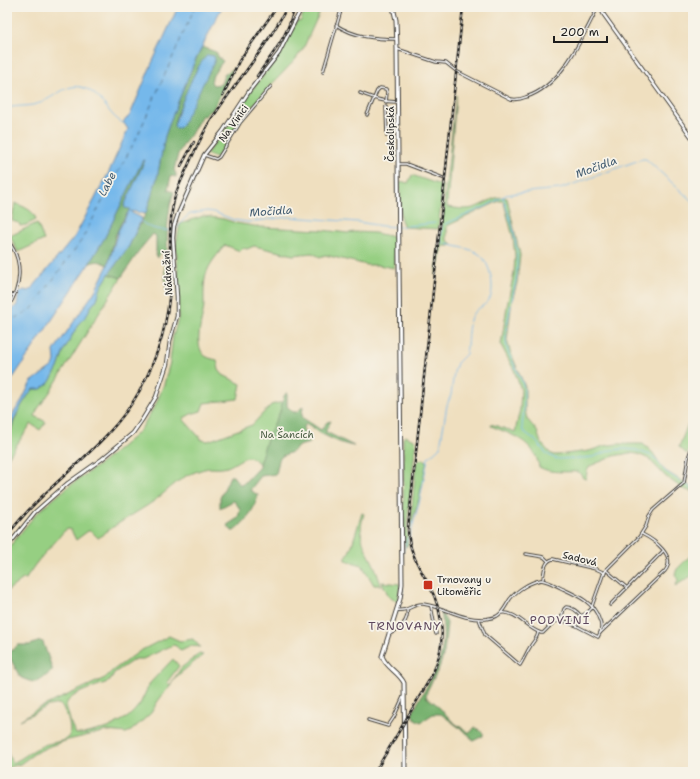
<svg xmlns="http://www.w3.org/2000/svg" width="700" height="779" viewBox="0 0 700 779" font-family="'Shantell Sans',sans-serif">
	<rect width="100%" height="100%" fill="#f7f3e8"/>
	<filter id="ink" filterUnits="userSpaceOnUse"><feTurbulence type="fractalNoise" baseFrequency=".025" numOctaves="2"/><feDisplacementMap in="SourceGraphic" scale="8" xChannelSelector="R" yChannelSelector="G"/><feConvolveMatrix kernelMatrix="1 2 1 2 8 2 1 2 1" color-interpolation-filters="sRGB"/></filter>
	<filter id="wash" filterUnits="userSpaceOnUse"><feTurbulence type="fractalNoise" baseFrequency=".012" numOctaves="4" result="noise"/><feDisplacementMap in="SourceGraphic" scale="16" xChannelSelector="R" yChannelSelector="G"/><feGaussianBlur stdDeviation="0.9" result="paint"/><feColorMatrix in="noise" values="0 0 0 0 0 0 0 0 0 0 0 0 0 0 0 0 0 1.4 0 .05"/><feComposite in="paint" operator="in"/></filter>
	<g filter="url(#wash)">
		<rect width="100%" height="100%" fill="#efdfbf"/>
		<g fill="#96cf82" stroke="#59764f">
			<path d="M 305,7 L 322,7 L 303,49 L 295,60 L 270,86 L 239,122 L 218,156 L 216,158 L 206,154 L 224,132 L 251,91 L 280,54 L 297,21 L 300,22 L 306,8 Z"/>
			<path d="M 456,95 L 447,204 L 447,207 C 456,208 465,210 473,208 C 485,205 495,194 507,198 L 520,255 L 517,283 L 512,300 L 507,340 L 510,351 L 525,387 L 525,410 L 527,419 L 537,431 L 541,443 L 550,453 L 553,455 L 557,455 L 589,451 L 604,446 L 617,444 L 643,444 L 653,453 L 664,470 L 693,488 L 693,492 L 683,489 L 665,476 L 649,459 L 638,454 L 629,453 L 614,456 L 590,466 L 587,471 L 586,479 L 583,478 L 579,472 C 566,471 551,474 539,467 C 535,441 512,435 491,426 L 491,424 L 515,432 L 520,409 L 521,390 L 514,370 L 501,345 L 507,306 L 514,272 L 515,256 L 513,237 L 504,203 L 503,201 L 499,201 L 447,226 L 447,240 L 452,244 L 450,246 L 445,246 L 442,247 L 436,276 Z"/>
			<path d="M 412,175 L 443,186 L 438,229 L 404,227 L 401,220 L 400,181 L 408,183 Z"/>
			<path d="M 15,203 C 24,207 34,210 36,220 L 26,225 L 20,226 L 19,223 L 12,221 Z"/>
			<path d="M 203,216 L 224,219 L 236,223 L 260,227 L 321,230 L 348,233 L 354,232 L 375,233 L 394,237 L 394,268 L 378,265 L 367,265 L 325,255 L 320,257 L 312,253 L 293,255 L 254,246 L 247,249 L 243,248 L 240,251 L 225,245 C 220,252 213,259 209,267 C 203,278 204,292 204,303 C 204,318 193,341 203,354 C 206,358 213,359 217,360 L 219,370 L 223,375 L 241,384 L 238,399 L 204,403 L 201,411 L 191,414 L 184,418 L 184,420 L 202,440 L 208,441 L 252,425 L 271,405 L 282,402 L 280,412 L 268,436 L 259,464 C 248,449 239,463 227,467 C 221,469 215,468 209,468 C 202,469 192,473 186,476 C 174,483 165,493 154,501 C 135,514 117,523 98,538 L 91,531 L 88,531 L 76,540 L 71,530 L 68,529 C 62,531 60,537 55,542 C 43,555 34,564 26,579 L 23,579 L 7,591 L 7,550 L 14,541 L 36,514 L 69,486 L 103,462 L 133,437 L 141,429 L 156,404 L 164,384 L 170,362 L 173,336 L 178,319 L 179,289 L 176,244 L 180,224 Z"/>
			<path d="M 37,223 L 44,240 L 18,252 L 10,236 Z"/>
			<path d="M 109,274 L 121,278 L 50,392 L 37,410 L 35,416 L 46,422 L 40,430 L 31,424 L 7,459 C 7,434 17,409 33,389 L 41,389 L 49,383 L 58,368 L 64,350 L 81,320 L 86,315 L 90,308 L 97,299 L 101,287 Z"/>
			<path d="M 690,419 L 693,419 L 693,441 L 687,454 L 679,447 Z"/>
			<path d="M 405,436 L 416,441 L 407,523 L 408,545 L 406,547 L 404,544 L 403,438 Z"/>
			<path d="M 423,459 L 427,461 L 418,503 L 410,528 L 416,463 L 419,460 Z"/>
			<path d="M 362,513 L 364,514 C 356,537 366,548 375,567 C 377,573 379,579 381,585 L 374,585 L 362,565 L 345,560 L 351,548 Z"/>
			<path d="M 693,553 L 693,575 L 675,586 L 678,580 L 675,574 L 677,569 Z"/>
			<path d="M 382,582 L 400,584 L 398,602 L 389,597 Z"/>
			<path d="M 169,636 L 180,641 L 193,639 L 200,647 L 191,646 L 181,651 L 176,646 L 173,645 L 143,659 L 135,659 L 114,673 L 110,681 C 99,686 69,693 66,705 L 71,724 L 76,734 L 83,734 L 108,728 L 128,717 L 135,710 L 140,704 L 150,683 L 173,659 L 179,666 L 167,682 L 170,685 L 181,668 L 199,654 L 203,655 L 178,675 L 158,701 L 151,713 L 131,731 L 126,733 L 107,731 L 68,740 L 50,746 L 35,753 L 20,764 L 7,768 L 7,751 L 12,763 C 23,759 31,750 42,746 C 49,742 63,743 68,737 C 74,731 65,707 59,704 L 48,706 L 20,720 L 37,709 L 105,678 L 112,671 L 140,651 Z"/>
		</g>
		<g fill="#78b270" stroke="#4a6746" fill-rule="evenodd">
			<path d="M 202,47 L 216,52 L 219,58 L 223,61 L 213,75 L 211,82 L 213,85 L 221,84 L 224,75 L 234,68 L 212,111 L 209,111 L 204,117 L 202,115 L 190,136 L 188,137 L 178,154 L 174,170 L 176,174 L 176,177 L 171,176 L 168,190 L 174,192 C 164,220 168,253 168,283 L 166,291 L 164,253 L 161,252 L 158,257 L 156,257 L 156,237 L 155,235 L 153,234 L 142,247 L 121,278 L 109,274 L 129,246 L 146,213 L 157,178 L 165,136 L 171,119 L 194,63 ZM 200,65 L 205,80 L 174,126 L 176,116 Z"/>
			<path d="M 143,160 L 145,160 L 124,206 L 130,209 L 121,223 L 115,236 L 108,265 C 101,261 96,260 89,264 L 105,237 Z"/>
			<path d="M 287,392 L 287,406 L 293,412 L 297,412 L 303,406 L 302,416 L 303,418 L 321,430 L 327,422 L 331,421 L 326,430 L 326,432 L 354,446 C 343,445 330,438 320,433 C 315,430 311,425 306,424 L 303,428 C 304,434 308,437 310,443 L 299,446 L 292,452 L 282,456 L 279,460 L 276,474 L 261,476 L 250,490 L 258,495 C 255,510 245,522 234,531 L 232,531 L 227,525 L 238,518 L 240,509 L 235,502 L 233,501 L 220,508 L 220,498 L 230,476 L 233,476 L 239,484 L 243,484 L 259,467 L 259,464 L 268,436 L 280,412 L 284,396 Z"/>
			<path d="M 441,612 L 447,623 L 444,653 L 439,668 L 427,691 L 426,697 L 435,703 L 453,722 L 468,732 L 471,732 L 475,727 L 483,733 L 483,736 L 473,741 L 469,735 L 441,714 L 433,714 L 421,722 L 415,719 L 412,714 C 431,675 450,659 441,612 Z"/>
			<path d="M 40,641 L 43,642 L 52,668 L 52,671 C 38,682 38,686 20,677 L 8,654 L 18,645 L 30,645 Z"/>
		</g>
		<g fill="#75b8eb" stroke="#486a84">
			<path d="M 178,7 L 222,7 L 194,63 L 171,119 L 165,136 L 157,178 L 146,213 L 145,214 L 131,211 L 132,213 L 142,218 L 129,246 L 109,274 L 101,287 L 97,299 L 90,308 L 87,315 L 79,323 L 64,350 L 58,368 L 49,383 L 41,389 L 33,389 C 26,397 13,418 11,428 C 10,435 10,442 7,449 L 7,423 L 22,400 L 31,382 L 53,366 L 55,361 L 54,351 L 57,346 L 95,291 L 108,265 L 118,231 L 130,209 L 125,208 L 124,206 L 145,160 L 143,160 L 105,237 L 86,269 L 7,387 L 7,336 L 9,334 L 7,333 L 7,314 L 17,305 L 19,293 L 24,290 L 29,291 L 34,286 L 75,236 L 108,174 L 128,129 L 123,122 L 130,115 L 152,63 Z"/>
			<path d="M 208,55 L 214,56 L 215,60 L 182,125 L 179,128 L 175,128 L 174,126 C 178,111 196,63 208,55 Z"/>
		</g>
		<g fill="none" stroke-linecap="round" stroke-linejoin="round">
			<g stroke="#75b8eb" stroke-width="1">
				<path d="M 7,108 C 18,105 30,107 40,103 C 59,95 72,77 93,93 C 105,101 110,117 123,123"/>
				<path d="M 503,197 L 513,228 L 517,251"/>
				<path d="M 141,221 C 150,230 163,231 175,230 L 184,219 L 190,214 L 207,211 L 214,212 L 234,220 L 248,222 L 289,217 L 358,222 L 382,226 L 398,227 L 435,223"/>
				<path d="M 445,224 L 487,206 L 506,195 L 517,193 L 560,189 L 642,159 L 646,159 L 693,202"/>
				<path d="M 517,253 L 517,275 L 506,330 L 506,343 L 508,352 L 522,381 L 524,389 L 524,409 L 522,426 L 523,431 L 534,439 L 547,454 L 556,459 L 583,458 L 593,457 L 611,450 L 624,449 L 636,450 L 650,455 L 656,459 L 665,471 L 682,482"/>
				<path d="M 684,484 L 687,484 L 689,487 L 693,489"/>
				<path d="M 403,552 L 407,539 L 409,538 L 419,504 L 428,458 L 440,447 L 447,405 L 451,395 L 454,372 L 457,363 L 466,354 C 468,343 467,328 471,317 C 474,309 484,307 489,300 C 496,289 490,262 479,254 C 469,247 452,247 441,242 L 442,225"/>
				<path d="M 402,596 L 403,589"/>
				<path d="M 397,613 L 401,601"/>
			</g>
			<path stroke="#405a6f" stroke-width="1" stroke-dasharray="5 4" stroke-linecap="butt" d="M 7,322 L 31,310 L 81,241 L 137,137 L 195,7"/>
		</g>
	</g>
	<g filter="url(#ink)">
		<g fill="none" stroke-linecap="round" stroke-linejoin="round">
			<g stroke="#3c3934" stroke-width="3.5">
				<g id="street">
					<path d="M 336,25 C 354,37 376,39 397,39"/>
					<path d="M 397,49 L 436,62 L 446,63 L 456,71 L 511,99 C 516,100 521,99 526,97 C 562,86 582,38 598,7"/>
					<path d="M 323,72 L 342,7"/>
					<path d="M 360,93 C 373,98 383,102 397,102"/>
					<path d="M 386,106 L 387,136"/>
					<path d="M 367,115 L 377,91 L 380,88 L 386,89 L 387,92 L 386,102"/>
					<path d="M 387,128 L 397,127"/>
					<path d="M 204,155 L 216,159 L 219,157 L 240,123 L 271,86"/>
					<path d="M 398,164 L 406,164 L 443,178"/>
					<path d="M 7,240 C 24,259 22,288 7,308"/>
					<path d="M 7,295 L 14,295"/>
					<path d="M 526,554 L 544,557 L 548,561"/>
					<path d="M 606,570 L 626,587"/>
					<path d="M 543,579 C 544,572 544,561 553,559 L 596,569 L 605,573"/>
					<path d="M 610,605 L 663,551"/>
					<path d="M 431,606 L 436,634"/>
					<path d="M 592,606 L 603,575 L 606,570 L 639,537 L 646,526 L 649,516 L 653,510 L 684,483 L 688,458 L 693,444"/>
					<path d="M 397,610 C 409,612 413,603 423,604 C 446,607 460,620 485,619 C 489,618 494,618 497,616 C 503,613 506,605 510,599 C 517,590 530,582 541,580 C 548,581 555,585 561,588 C 576,595 594,602 599,619 C 602,625 602,631 598,637 L 575,625 L 561,620 L 554,622 L 543,633 L 541,633 C 526,628 517,611 501,613"/>
					<path d="M 479,619 L 485,635 L 520,665 C 524,659 526,653 530,647 C 533,641 538,638 538,632"/>
					<path d="M 561,619 L 564,609 L 566,607 C 572,607 578,612 581,616"/>
					<path d="M 568,622 L 587,613 L 593,607"/>
					<path d="M 600,633 L 665,571 C 677,556 654,540 642,534"/>
					<path d="M 390,634 C 399,629 409,622 407,610"/>
					<path d="M 368,720 L 388,726 L 394,717 L 403,697"/>
				</g>
			</g>
			<g stroke="#3c3934" stroke-width="4.5">
				<g id="secondary">
					<path d="M 600,7 L 604,15 L 693,139"/>
					<path d="M 7,547 L 35,512 L 68,483 L 102,459 L 133,433 L 142,420 L 156,397 L 167,364 L 170,341 L 177,316 L 177,297 L 173,238 L 174,226 L 178,214 L 204,155 L 223,131 L 250,90 L 279,53 L 302,7"/>
				</g>
			</g>
			<g stroke="#3c3934" stroke-width="5">
				<path id="primary" d="M 393,7 L 396,20 L 397,49 L 402,584 L 400,599 L 382,656 C 386,668 399,672 404,683 L 405,772"/>
			</g>
			<use href="#street" stroke="#fff" stroke-width="1.5"/>
			<use href="#secondary" stroke="#fff" stroke-width="2.5"/>
			<use href="#primary" stroke="#fff" stroke-width="3"/>
			<g stroke="#1c1c1c" stroke-width="2.5">
				<g id="rail">
					<path d="M 257,76 C 272,54 290,34 294,7"/>
					<path d="M 223,95 L 239,61 L 277,7"/>
					<path d="M 181,166 L 194,142"/>
					<path d="M 7,536 C 47,481 107,450 140,390 C 158,357 169,320 170,283 C 171,253 167,222 176,193 C 180,182 186,171 191,159 C 197,147 202,135 209,123 C 234,84 266,49 287,7"/>
					<path d="M 375,772 L 431,677 C 446,647 445,615 429,585 C 419,567 408,550 408,528 L 463,7"/>
				</g>
			</g>
			<use href="#rail" stroke="#f7f3e8" stroke-width="1" stroke-dasharray="3" stroke-linecap="butt"/>
		</g>
	</g>
	<rect fill="#c8321e" stroke="#f7f3e8" stroke-width="1.5" x="423" y="580" width="10" height="10" rx="2"/>
	<g text-anchor="middle" stroke-width="3.5" stroke-linejoin="round" paint-order="stroke">
		<g font-size="10" fill="#1c1c1c" stroke="#f7f3e8">
			<text transform="translate(233 123) rotate(-54)" y="4">Na Vinici</text>
			<text transform="translate(390 134) rotate(-90)" y="4">Českolipská</text>
			<text transform="translate(167 273) rotate(-94)" y="4">Nádražní</text>
			<text transform="translate(580 558) rotate(14)" y="4">Sadová</text>
		</g>
		<g font-size="10" fill="#475b40" stroke="#f7f3e8">
			<text x="287" y="438">Na Šancích</text>
		</g>
		<g font-size="10" fill="#1c1c1c" stroke="#f7f3e8" text-anchor="start">
			<text x="437" y="583">Trnovany u<tspan x="437" dy="12">Litoměřic</tspan></text>
		</g>
		<g font-size="11" font-style="italic" fill="#405a6f" stroke="#f7f3e8">
			<text transform="translate(596 167) rotate(-20)" y="4">Močidla</text>
			<text transform="translate(107 184) rotate(-63)" y="4">Labe</text>
			<text transform="translate(271 211) rotate(-4)" y="4">Močidla</text>
		</g>
		<g font-size="12" letter-spacing="1" fill="#5e485d" stroke="#f7f3e8">
			<text x="560" y="624">PODVINÍ</text>
			<text x="405" y="630">TRNOVANY</text>
		</g>
	</g>
	<rect width="700" height="779" fill="none" stroke="#f7f3e8" stroke-width="24"/>
	<path d="M554 36v6h53v-6" fill="none" stroke="#1c1c1c" stroke-width="2"/>
	<text x="560" y="36" font-size="12" fill="#1c1c1c" stroke="#f7f3e8" stroke-width="3" paint-order="stroke">200 m</text>
</svg>
